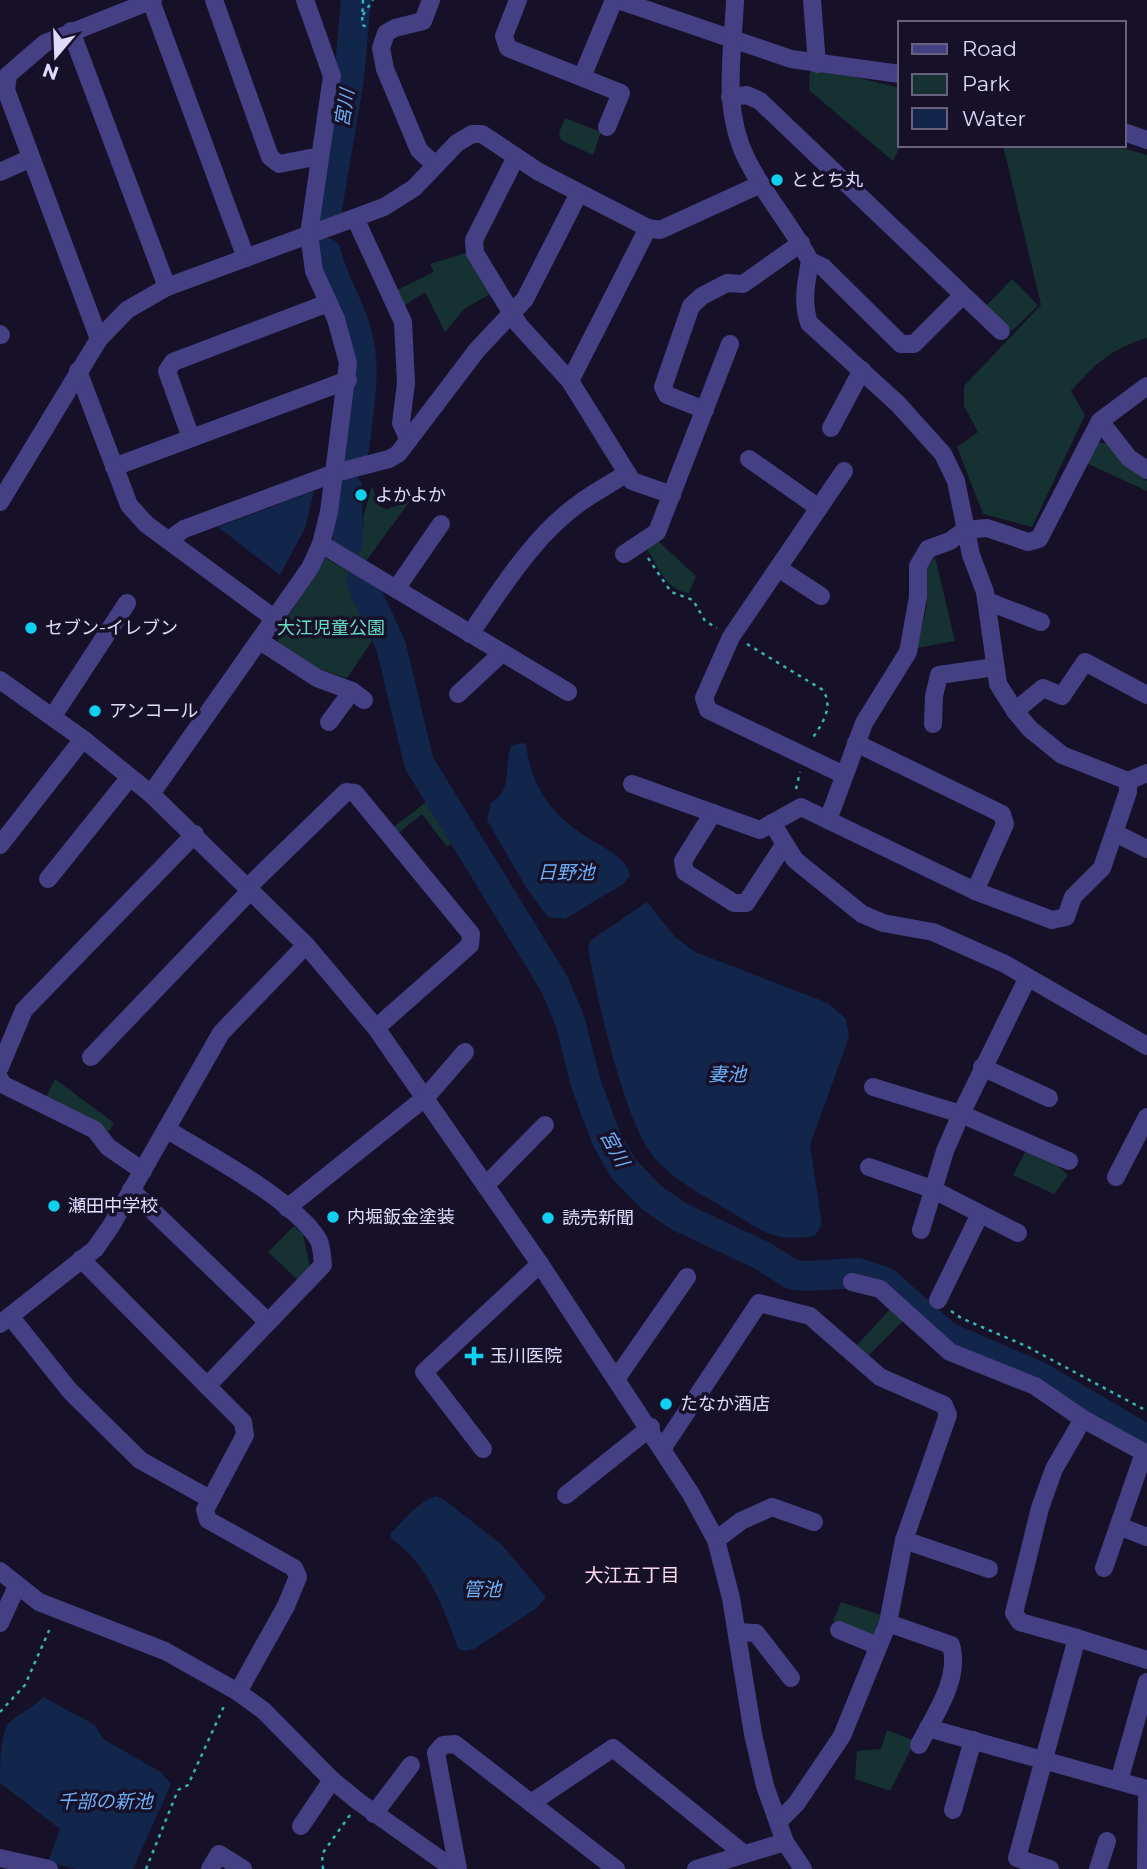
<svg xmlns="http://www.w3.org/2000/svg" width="1147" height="1869" viewBox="0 0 1147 1869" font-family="Montserrat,'Noto Sans JP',sans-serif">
	<rect width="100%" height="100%" fill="#161128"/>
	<g fill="#153131">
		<path d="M 810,66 L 900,88 L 901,145 L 893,161 L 809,90 Z"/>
		<path d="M 565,118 L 601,132 L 593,155 L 561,140 L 559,133 Z"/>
		<path d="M 1003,145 L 1113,145 L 1147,155 L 1147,338 C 1111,349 1096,363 1071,391 L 1085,415 L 1032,527 L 983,514 L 957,447 L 978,432 L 964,406 L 964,386 L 1041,305 Z"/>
		<path d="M 466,253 L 492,293 L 464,309 L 445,332 L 425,292 L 405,305 L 397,290 L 434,272 L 430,264 Z"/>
		<path d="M 1012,279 L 1038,305 L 1012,331 L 986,306 Z"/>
		<path d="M 1094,443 L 1107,443 L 1131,470 L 1147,481 L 1147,491 L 1084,462 Z"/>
		<path d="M 372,486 L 379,506 L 387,509 L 410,501 L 366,561 L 356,555 L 351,529 L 364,527 L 363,518 Z"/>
		<path d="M 658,541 L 696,576 L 689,593 C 666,591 658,566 647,549 Z"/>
		<path d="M 323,557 L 354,574 L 378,632 L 347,678 C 324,671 284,659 275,635 L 318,572 Z"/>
		<path d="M 935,557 L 955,641 L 917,648 L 927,605 L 927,568 Z"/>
		<path d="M 433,797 L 460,836 L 447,847 L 422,814 L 396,835 L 391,829 Z"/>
		<path d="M 55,1079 L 114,1123 L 109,1131 L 45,1099 Z"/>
		<path d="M 1026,1151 L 1057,1165 L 1068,1175 L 1054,1194 L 1013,1175 Z"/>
		<path d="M 294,1226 L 303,1234 L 310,1267 L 297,1279 L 268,1252 Z"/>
		<path d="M 893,1306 L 903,1321 L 867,1357 L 856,1346 Z"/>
		<path d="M 841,1602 L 881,1615 L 873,1638 L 833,1621 Z"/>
		<path d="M 887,1730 L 915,1741 L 890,1791 L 855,1779 L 857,1751 L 881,1749 Z"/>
	</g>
	<g fill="#12254b">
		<path d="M 314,491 L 305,528 L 280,575 L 218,527 Z"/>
		<path d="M 522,743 L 526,744 C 532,791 555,819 595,842 C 610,851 625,858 630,875 L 623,884 L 565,919 L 548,917 L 527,889 L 487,820 L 491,803 C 514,788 503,768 511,746 Z"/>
		<path d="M 647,902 L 675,937 L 695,952 L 828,1003 L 846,1019 L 849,1037 L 810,1145 L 822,1224 L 815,1236 C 771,1242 763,1231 726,1209 C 701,1194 672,1179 653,1156 C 624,1120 596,995 588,947 L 591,940 Z"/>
		<path d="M 435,1496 L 443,1499 L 501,1544 L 546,1597 L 537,1608 L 474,1649 L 464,1651 L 458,1648 C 443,1606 428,1565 391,1538 L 391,1533 C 404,1520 417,1503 435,1496 Z"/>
		<path d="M 43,1697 L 95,1725 L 103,1739 L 161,1772 L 171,1784 L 133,1869 L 76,1869 L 48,1862 L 60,1829 L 0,1783 C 0,1766 0,1738 8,1724 C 18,1713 33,1709 43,1697 Z"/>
	</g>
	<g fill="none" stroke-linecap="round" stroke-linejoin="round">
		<g stroke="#12254b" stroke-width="30">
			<path d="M 326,215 L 349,78 L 356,0"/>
			<path d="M 326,253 C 333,282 350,306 357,335 C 367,372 358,411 354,449"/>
			<path d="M 347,488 L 348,542"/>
			<path d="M 361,581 L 391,646 L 419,763 L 555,985 L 570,1021 L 586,1084 L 606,1138 L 623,1168 L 652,1198 L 680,1217 L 763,1256 L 791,1274 L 805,1276 L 858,1273 L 885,1282 L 947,1337 L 1038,1376 L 1147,1440"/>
		</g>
		<g stroke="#37b4b3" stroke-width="2.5" stroke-dasharray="3.5 5" stroke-linecap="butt">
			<path d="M 363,0 L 362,25 L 370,28"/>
			<path d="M 363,15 L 373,0"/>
			<path d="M 648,558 L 671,592 L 693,600 L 705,621 L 717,628"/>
			<path d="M 747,644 L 823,690 C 834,708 822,724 812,739"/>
			<path d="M 796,789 L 800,772"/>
			<path d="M 951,1311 L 961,1318 L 1026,1346 L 1147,1411"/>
			<path d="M 0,1712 L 25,1685 L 51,1626"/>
			<path d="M 146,1869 L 178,1790 L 188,1785 L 225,1704"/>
			<path d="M 323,1869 L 322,1854 L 350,1815"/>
		</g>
		<g stroke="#453f84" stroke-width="18">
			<path d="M 214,0 L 270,157 L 279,164 L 320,156"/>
			<path d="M 431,0 L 423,21 L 395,28 L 386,33 L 381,48 L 385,69 L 419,150 L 435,165"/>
			<path d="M 518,0 L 504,36 L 508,48 L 621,93 L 607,127"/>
			<path d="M 618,0 L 791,59 L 900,74"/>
			<path d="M 735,0 C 733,54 721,108 747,160 C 765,196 792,226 810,261 C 806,283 802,302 809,323 L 898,404 L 943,454 L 956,481 L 971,555 L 985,592 L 998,684 L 1015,711 L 1030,729 L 1062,755 L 1128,781 L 1147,773"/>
			<path d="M 812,0 L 817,64"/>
			<path d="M 151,1 L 246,258"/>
			<path d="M 71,31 L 167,287"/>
			<path d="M 582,77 L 614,0"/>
			<path d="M 730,97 L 747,95 L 760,101 L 1001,331"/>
			<path d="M 1124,132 L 1147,140"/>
			<path d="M 516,157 L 474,240 L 475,253 L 519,325 L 570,381 L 632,481 L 672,495"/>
			<path d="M 0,172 L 31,158"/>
			<path d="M 355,218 L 403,322 L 406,383 L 401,423 L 409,440"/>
			<path d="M 810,261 L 823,267 L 901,344 L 914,344 L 963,295"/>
			<path d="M 0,334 L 1,335"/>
			<path d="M 99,339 L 6,90 L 8,75 L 45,43 L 153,0"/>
			<path d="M 78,371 L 129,505 L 146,524 L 275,619"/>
			<path d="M 570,381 L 648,228"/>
			<path d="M 705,410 L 667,395 L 663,387 L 691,306 L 702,296 L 727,283 L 743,284 L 801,243"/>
			<path d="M 1100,421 L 1129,458 L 1147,470"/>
			<path d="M 831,428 L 862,370"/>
			<path d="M 191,438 L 167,371 L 173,362 L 328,303"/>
			<path d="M 749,459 L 819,508"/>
			<path d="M 114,467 L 348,380"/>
			<path d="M 0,502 L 99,339 L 127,310 L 167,287 L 384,207 L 414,188 L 457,143 L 472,134 L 482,134 L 539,172 L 648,228 L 660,230 L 761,184"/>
			<path d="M 169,540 L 184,529 L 335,473 L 389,459 L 398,454 L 477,350 L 525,299 L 579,193"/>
			<path d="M 321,544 L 568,692"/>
			<path d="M 624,554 L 657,532 L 730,344"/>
			<path d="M 778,568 L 821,596"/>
			<path d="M 396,589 L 441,524"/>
			<path d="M 987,601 L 1041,622"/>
			<path d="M 470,634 C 502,588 534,535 581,502 C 595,492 612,483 627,473"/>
			<path d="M 260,641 L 317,678 L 352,691 L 364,700"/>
			<path d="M 0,680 L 83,739 L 151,794 L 306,945 L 376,1028 L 540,1264 L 691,1494 L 716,1540 L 731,1598 L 753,1734 L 765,1786 L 785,1842 L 803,1869"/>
			<path d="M 458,694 L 502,653"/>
			<path d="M 1015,711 L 1043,688 L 1062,696 L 1085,662 L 1147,695"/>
			<path d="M 53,716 L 127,603"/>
			<path d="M 329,722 L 352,691"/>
			<path d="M 933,724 L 934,696 L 939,675 L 995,667"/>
			<path d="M 856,743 L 1002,814 L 1005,824 L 975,891"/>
			<path d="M 844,775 L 708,710 L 704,698 L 731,637 L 844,471"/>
			<path d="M 632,784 L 760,830 L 801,807 L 975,891 L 1052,920 L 1066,917 L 1073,897 L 1102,868 L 1128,792 L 1128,781"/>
			<path d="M 151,794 L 310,568 L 321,544 L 329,512 L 348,363 L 336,319 L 314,271 L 309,234 L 332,76 L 305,0"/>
			<path d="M 713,813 L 683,861 L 685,872 L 734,903 L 746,903 L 784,845"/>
			<path d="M 828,820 L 864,723 L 908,652 L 918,597 L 918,566 L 928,549 L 950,541 L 965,530 L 987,528 L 1028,542 L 1039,539 L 1100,421 L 1147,386"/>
			<path d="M 772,823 L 795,860 L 862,914 L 883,923 L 933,932 L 1005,964 L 1147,1046"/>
			<path d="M 1115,833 L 1147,849"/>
			<path d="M 0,845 L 83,739"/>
			<path d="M 48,879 L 130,777"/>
			<path d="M 249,886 L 346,792 L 355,793 L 471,934 L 470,945 L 376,1028"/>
			<path d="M 91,1057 L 252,889"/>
			<path d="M 0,1067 L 24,1010 L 195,834"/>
			<path d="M 982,1067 L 1049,1098"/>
			<path d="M 0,1079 L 2,1084 L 95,1130 L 108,1147 L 143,1171"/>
			<path d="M 873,1087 L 961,1114 L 1069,1161"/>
			<path d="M 166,1129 C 207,1154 293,1199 318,1239 C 322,1245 322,1257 323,1265 L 207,1386"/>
			<path d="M 869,1167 L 932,1189 L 1018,1233"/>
			<path d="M 1116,1177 L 1147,1117"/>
			<path d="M 486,1185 L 545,1125"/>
			<path d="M 131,1190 L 268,1322"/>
			<path d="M 287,1208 L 426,1097 L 465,1052"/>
			<path d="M 921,1230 L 945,1151 L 961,1114 L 1027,979"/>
			<path d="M 81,1259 L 243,1422 L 245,1435 L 205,1510 L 208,1520 L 294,1568 L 298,1577 L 286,1606 L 238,1692"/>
			<path d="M 852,1282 L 880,1289 L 950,1352 L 1035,1386 L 1083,1419 L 1147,1454"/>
			<path d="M 938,1300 L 979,1216"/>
			<path d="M 10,1316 L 70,1391 L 140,1460 L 210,1499"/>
			<path d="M 0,1324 L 95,1249 L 111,1226 L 221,1033 L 306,945"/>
			<path d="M 616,1379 L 687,1277"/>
			<path d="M 483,1449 L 424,1372 L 540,1264"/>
			<path d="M 662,1449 L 759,1303 L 810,1316 L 880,1377 L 944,1405 L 948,1415 L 904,1540 L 888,1623 L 842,1736 L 796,1804 L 778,1822"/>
			<path d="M 566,1495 L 651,1427"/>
			<path d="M 1119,1526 L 1147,1537"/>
			<path d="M 716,1540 L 741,1521 L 772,1507 L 814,1522"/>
			<path d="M 904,1540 L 989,1569"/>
			<path d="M 1104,1568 L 1144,1453"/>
			<path d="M 0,1571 L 39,1602 L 165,1651 L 238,1692 L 264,1711 L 332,1780 L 359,1802 L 454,1869"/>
			<path d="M 0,1623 L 17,1586"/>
			<path d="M 888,1623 L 951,1645 C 961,1679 934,1716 919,1745"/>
			<path d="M 839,1630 L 878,1646"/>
			<path d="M 737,1632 L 756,1633 L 791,1678"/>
			<path d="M 1077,1638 L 1020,1622 L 1014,1613 L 1040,1508 L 1054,1469 L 1083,1419"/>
			<path d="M 928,1728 L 1147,1789"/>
			<path d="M 1119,1781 L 1147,1682"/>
			<path d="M 531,1803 L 613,1748 L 744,1854"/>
			<path d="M 953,1810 L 973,1740"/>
			<path d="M 374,1814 L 411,1765"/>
			<path d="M 301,1826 L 332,1780"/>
			<path d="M 0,1858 L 49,1869"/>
			<path d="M 210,1869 L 219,1854 L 243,1869"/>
			<path d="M 458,1869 L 436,1753 L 443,1745 L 455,1744 L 616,1869"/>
			<path d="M 696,1869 L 785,1842"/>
			<path d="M 1050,1869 L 1017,1858 L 1077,1638 L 1147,1660"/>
			<path d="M 1098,1869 L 1107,1841"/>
			<path d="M 1146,1869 L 1147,1798"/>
		</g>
	</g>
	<g fill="#10d0f2" stroke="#161128" stroke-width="2.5">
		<circle cx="777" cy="180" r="7"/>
		<circle cx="361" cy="495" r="7"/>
		<circle cx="31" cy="628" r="7"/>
		<circle cx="95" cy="711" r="7"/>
		<circle cx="54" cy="1206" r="7"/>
		<circle cx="333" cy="1217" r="7"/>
		<circle cx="548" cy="1218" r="7"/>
		<path d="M470.5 1345.5h7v7h7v7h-7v7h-7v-7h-7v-7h7z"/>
		<circle cx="666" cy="1404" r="7"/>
	</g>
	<g text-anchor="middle" stroke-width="7" stroke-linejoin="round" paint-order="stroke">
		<g font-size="18" fill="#e0dafd" stroke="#161128" text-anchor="start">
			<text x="791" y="186">ととち丸</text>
			<text x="375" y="501">よかよか</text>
			<text x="45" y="634">セブン-イレブン</text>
			<text x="109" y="717">アンコール</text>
			<text x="68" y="1212">瀬田中学校</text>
			<text x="347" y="1223">内堀鈑金塗装</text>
			<text x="562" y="1224">読売新聞</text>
			<text x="490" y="1362">玉川医院</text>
			<text x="680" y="1410">たなか酒店</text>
		</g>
		<g font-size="18" fill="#69dac4" stroke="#161128">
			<text x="331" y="634">大江児童公園</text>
		</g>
		<g font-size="19" font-style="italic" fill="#6eb0f7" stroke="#161128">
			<text transform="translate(344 108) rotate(-81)" y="7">宮川</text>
			<text x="566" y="879">日野池</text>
			<text x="727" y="1081">妻池</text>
			<text transform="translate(615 1148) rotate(61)" y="7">宮川</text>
			<text x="482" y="1596">管池</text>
			<text x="105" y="1808">千部の新池</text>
		</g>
		<g font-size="19" fill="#fddcef" stroke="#161128">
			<text x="632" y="1582">大江五丁目</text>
		</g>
	</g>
	<rect x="898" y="21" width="228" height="126" fill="#161128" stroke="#67617d" stroke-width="2"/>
	<rect x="912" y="44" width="35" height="10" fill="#453f84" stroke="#67617d" stroke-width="2"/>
	<text x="962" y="56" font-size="21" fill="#e0dafd">Road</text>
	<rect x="912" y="74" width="35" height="21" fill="#153131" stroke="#67617d" stroke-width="2"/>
	<text x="962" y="91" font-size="21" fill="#e0dafd">Park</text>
	<rect x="912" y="108" width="35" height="21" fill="#12254b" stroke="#67617d" stroke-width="2"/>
	<text x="962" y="126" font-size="21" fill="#e0dafd">Water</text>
	<g transform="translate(56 56) rotate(199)" stroke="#161128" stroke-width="5" paint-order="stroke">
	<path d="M0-5L12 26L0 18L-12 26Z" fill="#e0dafd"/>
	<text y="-10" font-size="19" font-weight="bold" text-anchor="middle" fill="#e0dafd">N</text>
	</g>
</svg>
